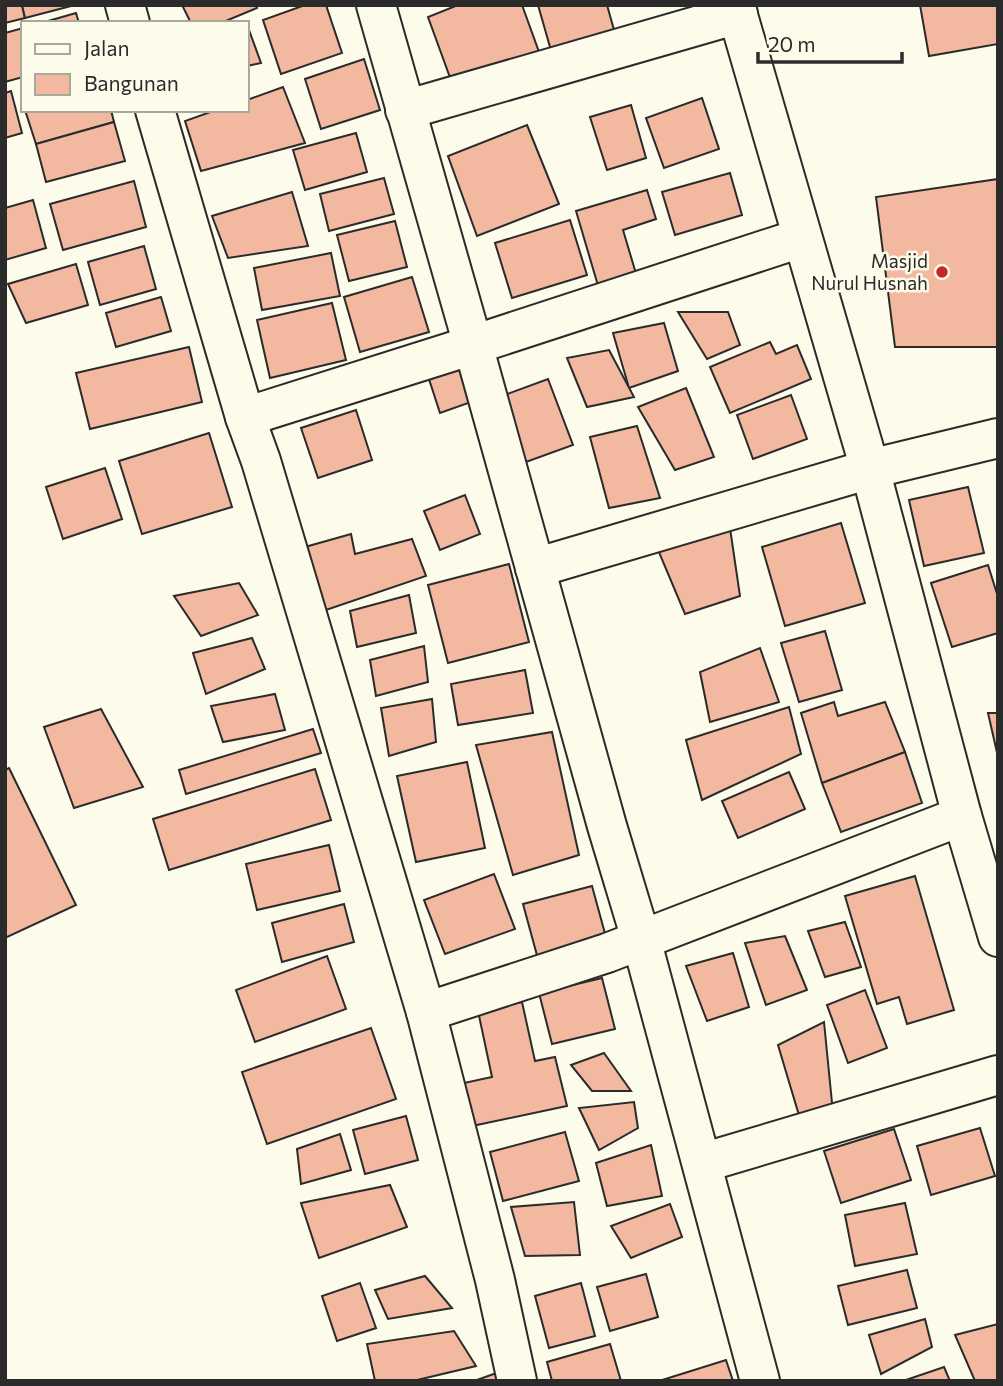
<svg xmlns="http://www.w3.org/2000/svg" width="1003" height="1386" viewBox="0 0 1003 1386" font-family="Commissioner,sans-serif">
	<rect width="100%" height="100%" fill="#fdfbea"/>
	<g fill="#f2b8a0" stroke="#2b2b2b" stroke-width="2">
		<path d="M 5,5 L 22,5 L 25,18 L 5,23 Z"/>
		<path d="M 22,5 L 75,5 L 25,18 Z"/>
		<path d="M 182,5 L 256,5 L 257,8 L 221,23 L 191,23 Z"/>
		<path d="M 305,5 L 326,5 L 342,53 L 281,74 L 263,20 Z"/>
		<path d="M 458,5 L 522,5 L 539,52 L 452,83 L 428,17 Z"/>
		<path d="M 538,5 L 607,5 L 618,44 L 554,61 Z"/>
		<path d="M 920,5 L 998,5 L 998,44 L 929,56 Z"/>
		<path d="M 76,13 L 79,23 L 41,23 Z"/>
		<path d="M 23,28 L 23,77 L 5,82 L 5,33 Z"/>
		<path d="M 247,30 L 249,30 L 261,63 L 247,66 Z"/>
		<path d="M 364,59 L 380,110 L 321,129 L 305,79 Z"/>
		<path d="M 283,87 L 305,143 L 201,171 L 185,121 L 216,110 L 247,110 L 247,100 Z"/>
		<path d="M 11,91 L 22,133 L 5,138 L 5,93 Z"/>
		<path d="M 702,98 L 719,149 L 664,168 L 646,118 Z"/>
		<path d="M 631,105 L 646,158 L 607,170 L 590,117 Z"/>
		<path d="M 25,110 L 111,110 L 114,122 L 36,144 Z"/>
		<path d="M 114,122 L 125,161 L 46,182 L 36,144 Z"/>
		<path d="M 527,125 L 559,204 L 477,236 L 448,156 Z"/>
		<path d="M 356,133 L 367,172 L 305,190 L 293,150 Z"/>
		<path d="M 730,173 L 742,215 L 675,235 L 662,192 Z"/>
		<path d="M 384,178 L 394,214 L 329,231 L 320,194 Z"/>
		<path d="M 998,179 L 998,347 L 895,347 L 876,197 Z"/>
		<path d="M 134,181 L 146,227 L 63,250 L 50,204 Z"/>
		<path d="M 647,190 L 656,219 L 623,230 L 637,277 L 599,289 L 576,211 Z"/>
		<path d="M 292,192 L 308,246 L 228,258 L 212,216 Z"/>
		<path d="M 33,200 L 46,248 L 5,260 L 5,208 Z"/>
		<path d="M 570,220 L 587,275 L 512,298 L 495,243 Z"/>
		<path d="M 395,221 L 407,267 L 349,281 L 337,235 Z"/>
		<path d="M 144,246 L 156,289 L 100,305 L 88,262 Z"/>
		<path d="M 331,253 L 340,296 L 262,310 L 254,268 Z"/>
		<path d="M 76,264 L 88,305 L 26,323 L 8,284 Z"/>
		<path d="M 412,277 L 429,332 L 360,352 L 344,297 Z"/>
		<path d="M 161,297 L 171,331 L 116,347 L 106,313 Z"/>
		<path d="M 332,303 L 346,360 L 270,378 L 257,320 Z"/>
		<path d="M 678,312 L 728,312 L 740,345 L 707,359 Z"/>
		<path d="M 664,323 L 678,371 L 629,388 L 613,333 Z"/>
		<path d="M 770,342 L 776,354 L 797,345 L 811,379 L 730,413 L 710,367 Z"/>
		<path d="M 189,347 L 202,402 L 90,429 L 76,373 Z"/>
		<path d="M 609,350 L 634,397 L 587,407 L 567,358 Z"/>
		<path d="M 462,364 L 474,401 L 440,413 L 428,376 Z"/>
		<path d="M 548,379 L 573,445 L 526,462 L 502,396 Z"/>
		<path d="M 686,388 L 714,457 L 675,470 L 638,407 Z"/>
		<path d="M 791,395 L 807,439 L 753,459 L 737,415 Z"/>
		<path d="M 356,410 L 372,460 L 318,478 L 301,428 Z"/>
		<path d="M 637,426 L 660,498 L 609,508 L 590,437 Z"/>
		<path d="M 209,433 L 232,507 L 142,534 L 119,461 Z"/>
		<path d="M 105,468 L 122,519 L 63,539 L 46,487 Z"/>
		<path d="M 968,487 L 984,553 L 924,566 L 909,500 Z"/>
		<path d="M 465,495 L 480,534 L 440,550 L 424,511 Z"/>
		<path d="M 841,523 L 865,603 L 785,626 L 762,547 Z"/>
		<path d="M 730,528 L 740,596 L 685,614 L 658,550 Z"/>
		<path d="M 351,534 L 355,554 L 412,539 L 426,576 L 326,610 L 305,547 Z"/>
		<path d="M 509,564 L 529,642 L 448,663 L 428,585 Z"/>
		<path d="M 988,565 L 998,597 L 998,633 L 952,647 L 931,583 Z"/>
		<path d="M 239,583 L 258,615 L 201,636 L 174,596 Z"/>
		<path d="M 409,595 L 416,633 L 357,647 L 350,611 Z"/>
		<path d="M 825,631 L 842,690 L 799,702 L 781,643 Z"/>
		<path d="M 252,638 L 265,669 L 206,694 L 193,653 Z"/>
		<path d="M 424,646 L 428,682 L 376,696 L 370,660 Z"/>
		<path d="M 760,648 L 779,702 L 710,722 L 700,672 Z"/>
		<path d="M 525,670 L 533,713 L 458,725 L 451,684 Z"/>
		<path d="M 275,694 L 285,730 L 223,742 L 211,706 Z"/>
		<path d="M 432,699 L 436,742 L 389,756 L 381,708 Z"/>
		<path d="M 834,702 L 838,716 L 885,702 L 905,752 L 822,783 L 801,713 Z"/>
		<path d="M 789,707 L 801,754 L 702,800 L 686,740 Z"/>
		<path d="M 101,709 L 143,787 L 74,808 L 44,727 Z"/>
		<path d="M 988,713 L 998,713 L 998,757 Z"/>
		<path d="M 313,729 L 321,753 L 186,794 L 179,770 Z"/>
		<path d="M 552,732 L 579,855 L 513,875 L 476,745 Z"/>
		<path d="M 905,752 L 922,803 L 841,832 L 822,783 Z"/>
		<path d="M 467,762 L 485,848 L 416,862 L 397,776 Z"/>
		<path d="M 9,768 L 76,905 L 5,938 L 5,770 Z"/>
		<path d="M 315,769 L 331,820 L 169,870 L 153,819 Z"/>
		<path d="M 789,772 L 805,809 L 738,838 L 722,801 Z"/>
		<path d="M 329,845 L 340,891 L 257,910 L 246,864 Z"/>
		<path d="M 494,874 L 515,929 L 445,954 L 424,900 Z"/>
		<path d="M 915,876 L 954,1010 L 907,1024 L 899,997 L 877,1004 L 845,896 Z"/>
		<path d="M 592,886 L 607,941 L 538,959 L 523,904 Z"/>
		<path d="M 344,904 L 354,942 L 282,962 L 272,923 Z"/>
		<path d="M 845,922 L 861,967 L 825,977 L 808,931 Z"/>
		<path d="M 785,936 L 807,990 L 766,1005 L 745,943 Z"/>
		<path d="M 733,953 L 749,1007 L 707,1021 L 686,966 Z"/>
		<path d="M 327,956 L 346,1009 L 255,1042 L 236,990 Z"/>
		<path d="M 602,978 L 615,1029 L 552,1044 L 539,993 Z"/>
		<path d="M 865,990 L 887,1048 L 848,1063 L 827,1005 Z"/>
		<path d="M 522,1002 L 535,1061 L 555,1057 L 567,1106 L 472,1126 L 464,1083 L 492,1077 L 478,1011 Z"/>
		<path d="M 824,1022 L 833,1113 L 801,1122 L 778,1045 Z"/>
		<path d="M 371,1028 L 396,1099 L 267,1144 L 242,1072 Z"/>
		<path d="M 604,1053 L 631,1091 L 592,1091 L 571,1065 Z"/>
		<path d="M 634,1102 L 638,1128 L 599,1150 L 579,1108 Z"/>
		<path d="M 406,1116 L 418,1160 L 365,1174 L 353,1130 Z"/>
		<path d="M 980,1128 L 995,1176 L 931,1195 L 917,1146 Z"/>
		<path d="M 894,1129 L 911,1180 L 841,1203 L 824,1151 Z"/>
		<path d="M 565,1132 L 579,1181 L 503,1201 L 490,1152 Z"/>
		<path d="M 340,1134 L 351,1170 L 301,1184 L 297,1149 Z"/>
		<path d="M 651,1145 L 662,1196 L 607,1206 L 596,1163 Z"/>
		<path d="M 390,1185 L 407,1227 L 319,1258 L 301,1203 Z"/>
		<path d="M 574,1202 L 580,1255 L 525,1256 L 511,1207 Z"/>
		<path d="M 905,1203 L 917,1254 L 855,1266 L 845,1215 Z"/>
		<path d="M 670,1204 L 682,1237 L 631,1258 L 611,1226 Z"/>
		<path d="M 907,1270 L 917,1308 L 848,1325 L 838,1286 Z"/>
		<path d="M 646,1274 L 658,1317 L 610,1331 L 597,1287 Z"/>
		<path d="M 425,1276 L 452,1308 L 388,1319 L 375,1290 Z"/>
		<path d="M 360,1283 L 376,1328 L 337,1341 L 322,1296 Z"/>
		<path d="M 581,1283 L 595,1336 L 549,1348 L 535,1296 Z"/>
		<path d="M 925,1319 L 932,1347 L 881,1374 L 869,1335 Z"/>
		<path d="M 998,1324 L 998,1381 L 975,1381 L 955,1335 Z"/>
		<path d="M 454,1331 L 476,1366 L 413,1381 L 375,1381 L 367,1344 Z"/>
		<path d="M 610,1344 L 621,1381 L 552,1381 L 547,1362 Z"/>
		<path d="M 726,1360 L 733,1381 L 659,1381 Z"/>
		<path d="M 944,1367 L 950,1381 L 903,1381 Z"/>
		<path d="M 502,1371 L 505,1381 L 474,1381 Z"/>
	</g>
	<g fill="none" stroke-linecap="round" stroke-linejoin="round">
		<g stroke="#2b2b2b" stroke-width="42">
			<g id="minor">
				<path d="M 125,5 L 130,23"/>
				<path d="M 376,5 L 473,345 L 801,238"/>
				<path d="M 735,5 L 870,469 L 962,816 L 998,937"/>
				<path d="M 155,110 L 245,417 L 261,461 L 426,1012"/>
				<path d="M 405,110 L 738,14"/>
				<path d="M 245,417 L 473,345 L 607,826 L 641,939 L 760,1381"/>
				<path d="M 535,568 L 870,469 L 998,438"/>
				<path d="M 702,1163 L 998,1075"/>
				<path d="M 517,1381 L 495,1280 L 426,1012 L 607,953 L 962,816"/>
			</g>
		</g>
		<use href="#minor" stroke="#fdfbea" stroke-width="38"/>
	</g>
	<circle fill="#c62828" stroke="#fdfbea" stroke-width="2.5" cx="942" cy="272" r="7"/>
	<g text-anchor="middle" stroke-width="5" stroke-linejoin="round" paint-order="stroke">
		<g font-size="19" fill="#2b2b2b" stroke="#fdfbea" text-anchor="end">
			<text x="928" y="268">Masjid<tspan x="928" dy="22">Nurul Husnah</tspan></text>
		</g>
	</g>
	<rect width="1003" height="1386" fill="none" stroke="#2b2b2b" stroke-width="14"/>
	<rect x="21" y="21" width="228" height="91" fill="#fdfbea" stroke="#a9a89e" stroke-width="2"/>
	<rect x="35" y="44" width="35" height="10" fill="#fdfbea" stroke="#a9a89e" stroke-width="2"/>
	<text x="84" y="56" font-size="21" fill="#2b2b2b">Jalan</text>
	<rect x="35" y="74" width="35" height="21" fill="#f2b8a0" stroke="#a9a89e" stroke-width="2"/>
	<text x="84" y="91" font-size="21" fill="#2b2b2b">Bangunan</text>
	<path d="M758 52v10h144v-10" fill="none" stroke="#2b2b2b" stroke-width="3.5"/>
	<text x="768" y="52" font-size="21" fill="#2b2b2b" stroke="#fdfbea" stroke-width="5" paint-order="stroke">20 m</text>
</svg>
